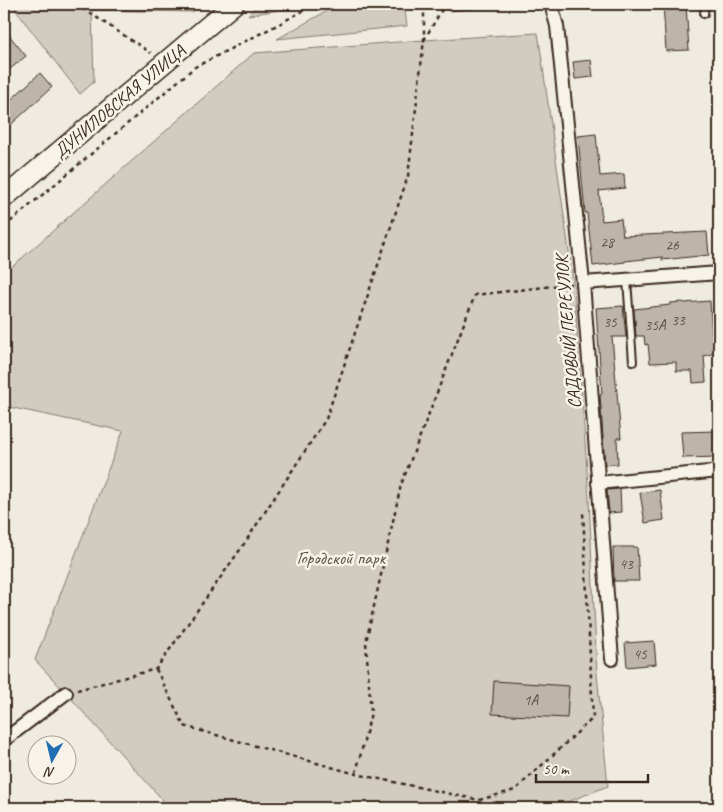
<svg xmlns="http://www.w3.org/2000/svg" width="723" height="812" viewBox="0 0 723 812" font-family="Caveat,sans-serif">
	<rect width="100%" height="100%" fill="#efebe0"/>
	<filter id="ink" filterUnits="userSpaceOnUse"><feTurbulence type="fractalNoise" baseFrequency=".02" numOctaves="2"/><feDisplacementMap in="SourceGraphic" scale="10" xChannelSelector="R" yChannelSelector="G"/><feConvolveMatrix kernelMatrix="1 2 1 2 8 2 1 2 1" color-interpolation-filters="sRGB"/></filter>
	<g filter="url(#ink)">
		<g fill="#d1cbc0" stroke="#867a6f">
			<path d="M 11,4 L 203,4 L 192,12 L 92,10 L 94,82 L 80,94 Z"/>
			<path d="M 258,4 L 300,4 L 292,8 L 248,15 Z"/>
			<path d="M 339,4 L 404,4 L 407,26 L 277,39 Z"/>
			<path d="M 459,4 L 535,4 L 448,11 Z"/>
			<path d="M 538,33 L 574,286 L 589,499 L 597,674 L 608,786 L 552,808 L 170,808 L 66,693 L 35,660 L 123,431 L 4,406 L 4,274 L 254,53 L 424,40 Z"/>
		</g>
		<g fill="#bdb5aa" stroke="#3b2a1e">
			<path d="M 663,4 L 686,4 L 689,50 L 666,51 Z"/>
			<path d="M 4,29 L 26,56 L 4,74 Z"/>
			<path d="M 591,60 L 593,77 L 575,79 L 573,62 Z"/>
			<path d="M 40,73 L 52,87 L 4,131 L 4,106 Z"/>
			<path d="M 596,134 L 600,176 L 624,174 L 625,188 L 599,191 L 602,221 L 621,219 L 623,236 L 707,232 L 709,255 L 662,260 L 663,257 L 625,261 L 625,262 L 593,266 L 587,213 L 585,213 L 578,136 Z"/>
			<path d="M 710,301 L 712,334 L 719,333 L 719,352 L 704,356 L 706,382 L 693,383 L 692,371 L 676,371 L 676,362 L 650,363 L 648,344 L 645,345 L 644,336 L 636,336 L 634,309 L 670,305 L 670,303 L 683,302 L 684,303 Z"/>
			<path d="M 623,306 L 626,337 L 612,337 L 621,438 L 617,438 L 618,464 L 605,465 L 600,395 L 602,394 L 596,308 Z"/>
			<path d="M 717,431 L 719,457 L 683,458 L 681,432 Z"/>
			<path d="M 620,489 L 621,512 L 609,513 L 607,490 Z"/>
			<path d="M 660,490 L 664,520 L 645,523 L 640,493 Z"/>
			<path d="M 613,547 L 637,547 L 639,581 L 614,581 Z"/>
			<path d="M 654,641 L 656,664 L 627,667 L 625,643 Z"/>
			<path d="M 494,681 L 569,686 L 567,718 L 492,714 Z"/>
		</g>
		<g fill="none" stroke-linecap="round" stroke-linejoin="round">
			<g stroke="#3b2a1e" stroke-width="10">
				<g id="lane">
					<path d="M 704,14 L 705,4"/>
					<path d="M 627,280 L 633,362"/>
				</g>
			</g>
			<g stroke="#3b2a1e" stroke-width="16">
				<g id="street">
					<path d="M 551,4 L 557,26 L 583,283 L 612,659"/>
					<path d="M 583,283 L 719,273"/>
					<path d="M 598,483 L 719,471"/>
					<path d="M 4,740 L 66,693"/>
				</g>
			</g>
			<g stroke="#3b2a1e" stroke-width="22">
				<path id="secondary" d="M 4,198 L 234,4"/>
			</g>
			<g stroke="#3b2a1e" stroke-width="2.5" stroke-dasharray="4 4" stroke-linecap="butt">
				<path d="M 76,4 L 151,53"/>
				<path d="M 424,40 L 444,6 L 448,4"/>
				<path d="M 4,227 L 195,67 L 281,23 L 315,4"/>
				<path d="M 156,669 L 184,726 L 356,774 L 479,800 L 515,790 L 593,718 L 583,512"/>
				<path d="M 77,690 L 156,669 L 242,547 L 326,419 L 408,176 L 424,40 L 424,4"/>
				<path d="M 356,773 L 371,713 L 366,642 L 401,485 L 475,295 L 571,284"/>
			</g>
			<use href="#lane" stroke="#f7f3e8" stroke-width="6"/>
			<use href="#street" stroke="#f7f3e8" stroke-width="12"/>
			<use href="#secondary" stroke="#f7f3e8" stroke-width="19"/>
		</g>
	</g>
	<g text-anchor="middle" stroke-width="5" stroke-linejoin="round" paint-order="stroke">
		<g font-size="15" fill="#5c4d41">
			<text x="607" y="247">28</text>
			<text x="672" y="250">26</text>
			<text x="678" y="325">33</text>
			<text x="610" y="327">35</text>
			<text x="655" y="330">35А</text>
			<text x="626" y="569">43</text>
			<text x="640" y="659">45</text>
			<text x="531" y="705">1А</text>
		</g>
		<g font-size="18" fill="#3b2a1e" stroke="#f7f3e8">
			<text transform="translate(119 101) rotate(-40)" y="6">ДУНИЛОВСКАЯ УЛИЦА</text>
			<text transform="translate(568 332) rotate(-95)" y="6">САДОВЫЙ ПЕРЕУЛОК</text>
		</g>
		<g font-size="18" fill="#605246" stroke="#f7f3e8">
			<text x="341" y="564">Городской парк</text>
		</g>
	</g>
	<rect width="723" height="812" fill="none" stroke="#f7f3e8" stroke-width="20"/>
	<rect x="10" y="10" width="703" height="792" fill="none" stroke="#3b2a1e" stroke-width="2" filter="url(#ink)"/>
	<g transform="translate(52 760) rotate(188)"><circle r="24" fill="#f7f3e8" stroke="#aca397"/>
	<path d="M0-4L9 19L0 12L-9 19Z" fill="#1f6fb2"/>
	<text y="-8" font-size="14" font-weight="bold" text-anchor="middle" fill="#3b2a1e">N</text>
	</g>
	<path d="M536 774v8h112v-8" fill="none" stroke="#3b2a1e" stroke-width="2.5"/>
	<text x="543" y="774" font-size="15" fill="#3b2a1e" stroke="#f7f3e8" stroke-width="4" paint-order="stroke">50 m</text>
</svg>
